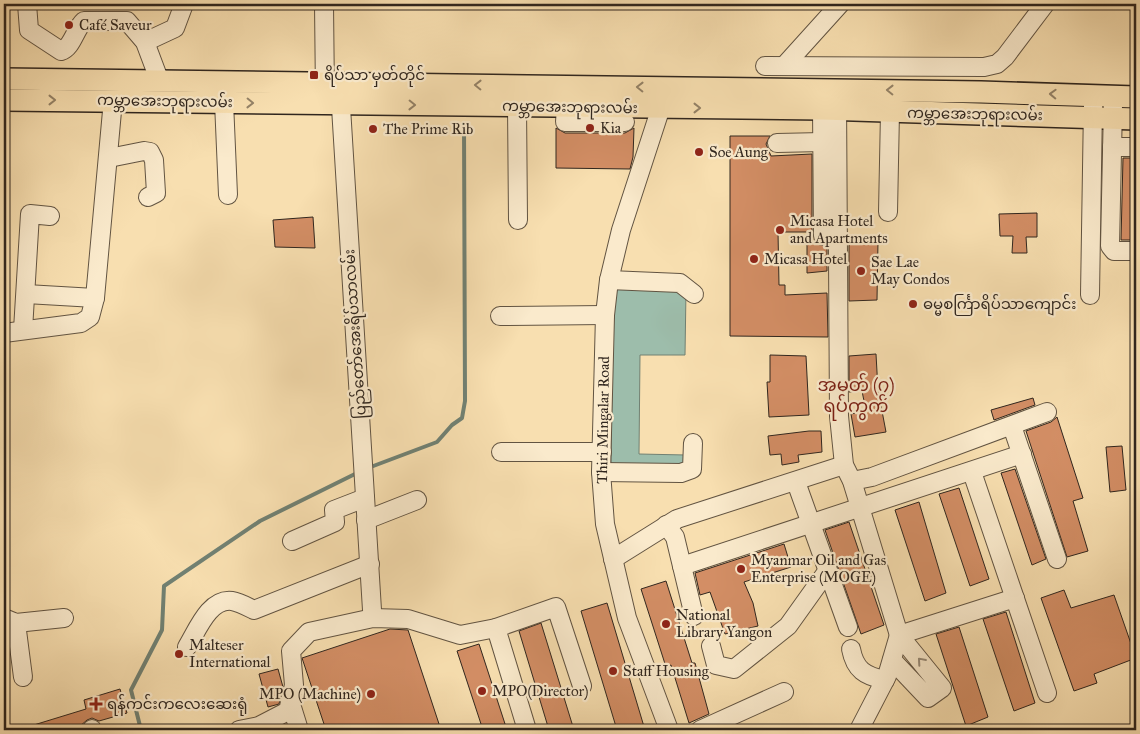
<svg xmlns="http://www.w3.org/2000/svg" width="1140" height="734" viewBox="0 0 1140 734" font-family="'IM FELL Great Primer','Noto Sans Myanmar',serif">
	<rect width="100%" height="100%" fill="#f8dfb0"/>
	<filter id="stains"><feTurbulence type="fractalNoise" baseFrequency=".004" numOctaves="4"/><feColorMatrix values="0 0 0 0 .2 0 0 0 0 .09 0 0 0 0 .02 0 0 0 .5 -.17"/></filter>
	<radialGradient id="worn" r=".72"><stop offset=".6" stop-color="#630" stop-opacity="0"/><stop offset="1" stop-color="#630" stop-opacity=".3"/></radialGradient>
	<path fill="#9dbdab" stroke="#718173" d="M 613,289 L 686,290 L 685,355 L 640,355 L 639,454 L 686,455 L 686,467 L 611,466 Z"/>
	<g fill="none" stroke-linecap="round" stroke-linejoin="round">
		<g stroke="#718173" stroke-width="4">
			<path d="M 368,468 L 437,442 L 452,425 L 462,418 L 465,401 L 464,124"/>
			<path d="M 141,730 L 131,690 L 162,630 L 164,586 L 260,521 L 359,472"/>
		</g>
	</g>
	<g fill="#d38e65" stroke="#30261e">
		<path d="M 556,128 L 565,133 L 625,133 L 634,128 L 633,157 L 630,169 L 556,168 Z"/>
		<path d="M 730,136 L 770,136 L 766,144 L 771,156 L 812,154 L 812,232 L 778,232 L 779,285 L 785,285 L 785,295 L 827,293 L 828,337 L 730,336 Z"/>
		<path d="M 1123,158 L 1136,158 L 1136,240 L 1121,240 Z"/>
		<path d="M 1037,213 L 1037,237 L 1026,237 L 1027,253 L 1012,253 L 1013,236 L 1000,236 L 999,214 Z"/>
		<path d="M 313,217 L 315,248 L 275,247 L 273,220 Z"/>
		<path d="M 849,241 L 878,241 L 877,300 L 849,301 Z"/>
		<path d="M 816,243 L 827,246 L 827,271 L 807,273 L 807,244 Z"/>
		<path d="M 876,354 L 878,390 L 886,432 L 855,437 L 851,414 L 866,411 L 862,391 L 849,392 L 849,356 Z"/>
		<path d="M 770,355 L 806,356 L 809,415 L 769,417 L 767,382 L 770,382 Z"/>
		<path d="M 1033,398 L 1035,405 L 994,420 L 991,410 Z"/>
		<path d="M 1057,417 L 1083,498 L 1073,501 L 1088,551 L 1067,557 L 1026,431 L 1051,422 Z"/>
		<path d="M 809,431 L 821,431 L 822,452 L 798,455 L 799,462 L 782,465 L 781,454 L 770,455 L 768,436 Z"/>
		<path d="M 1122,446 L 1126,490 L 1110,492 L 1106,447 Z"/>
		<path d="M 1015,469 L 1046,559 L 1032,565 L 1001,473 Z"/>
		<path d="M 959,488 L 989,579 L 970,586 L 939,494 Z"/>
		<path d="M 919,502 L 946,593 L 925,601 L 895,510 Z"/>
		<path d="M 849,522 L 884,625 L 861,634 L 825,530 Z"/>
		<path d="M 784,544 L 791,567 L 744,582 L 753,603 L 758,626 L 725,634 L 710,592 L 700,595 L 695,573 Z"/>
		<path d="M 666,581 L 692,663 L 695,663 L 709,714 L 689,723 L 671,665 L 666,667 L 641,589 Z"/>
		<path d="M 1064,590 L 1071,608 L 1114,595 L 1136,658 L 1094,674 L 1097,683 L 1074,691 L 1041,598 Z"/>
		<path d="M 607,603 L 645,730 L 617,730 L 581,611 Z"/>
		<path d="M 1006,612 L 1035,703 L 1014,711 L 983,619 Z"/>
		<path d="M 541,623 L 574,730 L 549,730 L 519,631 Z"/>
		<path d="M 959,627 L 988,717 L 966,726 L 936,634 Z"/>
		<path d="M 390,629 L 408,630 L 441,730 L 326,730 L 302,658 Z"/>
		<path d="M 479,644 L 507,730 L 483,730 L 457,651 Z"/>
		<path d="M 278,669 L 283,687 L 279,704 L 268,707 L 259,674 Z"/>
		<path d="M 120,689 L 127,713 L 99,721 L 92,718 L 87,720 L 79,727 L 80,730 L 24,730 L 24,728 L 86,709 L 84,700 Z"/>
	</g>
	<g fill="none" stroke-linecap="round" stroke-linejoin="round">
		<g stroke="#625442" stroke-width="20">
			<g id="minor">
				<path d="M 27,4 L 29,30 L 61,51 C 72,48 75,29 84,21 L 127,21 L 145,42 L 160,82"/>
				<path d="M 324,4 L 325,96"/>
				<path d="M 145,42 L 175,28 L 184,4"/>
				<path d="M 765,66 L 984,67 L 997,64 L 1005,57 L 1045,4"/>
				<path d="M 784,66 L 840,4"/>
				<path d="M 340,91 L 372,610"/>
				<path d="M 665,95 L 621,230 L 609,280 L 605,315 L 601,472 L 605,524 L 627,618 L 669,730"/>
				<path d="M 837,98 L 839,416 L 844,465 L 852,481 L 899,635 L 942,688 L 928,698 L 892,660"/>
				<path d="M 224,102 L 228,195"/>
				<path d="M 1113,105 L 1110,246 L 1114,251 L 1136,251"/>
				<path d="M 517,106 L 518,220"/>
				<path d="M 566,107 L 565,122 L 625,122"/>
				<path d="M 822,109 L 823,236 L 838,235"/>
				<path d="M 777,143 L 822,142"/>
				<path d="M 1112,147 L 1136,147"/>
				<path d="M 109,158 L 144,151 L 150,152 L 154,160 L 156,193 L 148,197"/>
				<path d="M 888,212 L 890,112"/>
				<path d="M 609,280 L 680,283 L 694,294"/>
				<path d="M 26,294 L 95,298"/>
				<path d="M 1090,295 L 1093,106"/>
				<path d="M 500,316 L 605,315"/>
				<path d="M 23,330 L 30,214 L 50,216"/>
				<path d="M 4,333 L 81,323 L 90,317 L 95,298 L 113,100"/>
				<path d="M 1012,426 L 1057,559"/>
				<path d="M 501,452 L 602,452"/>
				<path d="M 601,472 L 681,473 L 692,469 L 693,443"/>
				<path d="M 972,472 L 1047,693"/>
				<path d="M 852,481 L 872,477 L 1047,412"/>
				<path d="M 796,482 L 848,627"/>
				<path d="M 366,520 L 417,500"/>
				<path d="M 666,525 L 675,537 L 694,616"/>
				<path d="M 292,541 L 335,522 L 334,510 L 365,498"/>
				<path d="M 613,559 L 677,519 L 844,465"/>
				<path d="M 682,566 L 1022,454"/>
				<path d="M 4,618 L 16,623 L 64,618"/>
				<path d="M 16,623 L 23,677"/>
				<path d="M 711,646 L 716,665 L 734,669 L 788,626 L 828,570"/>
				<path d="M 187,647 C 197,631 209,598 232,601 C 239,602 248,607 254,610 L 370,564"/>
				<path d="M 851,649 C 855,670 865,676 885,680"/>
				<path d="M 290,701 L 299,730"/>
				<path d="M 92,729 L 92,730"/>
				<path d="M 239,730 L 259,726 L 288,711 L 294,685 L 291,651 L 309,632 L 373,618 L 408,619 L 460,635 L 496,628"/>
				<path d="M 527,730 L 496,628 L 556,607 L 582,686"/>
				<path d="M 700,730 L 784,692"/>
				<path d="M 859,730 L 887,676 L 899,635 L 1015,598"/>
			</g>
		</g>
		<g stroke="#30261e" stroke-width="24">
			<g id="major">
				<path d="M 4,79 L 981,92 L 1136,97"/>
				<path d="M 4,100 L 822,109 L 1136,119"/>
			</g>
		</g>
		<use href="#minor" stroke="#faeacc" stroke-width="18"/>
		<use href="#major" stroke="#f8dfb0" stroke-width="21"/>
	</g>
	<defs><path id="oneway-chevron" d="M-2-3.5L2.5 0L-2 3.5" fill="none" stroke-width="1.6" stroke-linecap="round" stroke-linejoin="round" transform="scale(1.25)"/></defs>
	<g stroke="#948267">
		<use href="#oneway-chevron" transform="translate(478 85) rotate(-179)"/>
		<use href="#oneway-chevron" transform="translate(640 87) rotate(-179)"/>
		<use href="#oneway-chevron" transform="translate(890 90) rotate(-179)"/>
		<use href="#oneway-chevron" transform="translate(1053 94) rotate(-178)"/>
		<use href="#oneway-chevron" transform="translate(52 100)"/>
		<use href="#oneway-chevron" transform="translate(250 103) rotate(1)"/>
		<use href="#oneway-chevron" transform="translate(412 105) rotate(1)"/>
		<use href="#oneway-chevron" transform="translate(697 108)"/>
	</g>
	<use stroke="#958875" href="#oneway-chevron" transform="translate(921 661) rotate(-131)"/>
	<g fill="#8f2418" stroke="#faeacc" stroke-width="2">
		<circle cx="69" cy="25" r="5"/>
		<rect x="309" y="70" width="10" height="10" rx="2.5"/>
		<circle cx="590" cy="128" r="5"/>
		<circle cx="373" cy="129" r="5"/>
		<circle cx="699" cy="152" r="5"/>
		<circle cx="780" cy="230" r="5"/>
		<circle cx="754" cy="259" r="5"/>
		<circle cx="861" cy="271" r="5"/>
		<circle cx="913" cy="304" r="5"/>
		<circle cx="741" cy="569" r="5"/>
		<circle cx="666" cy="624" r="5"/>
		<circle cx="179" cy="654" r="5"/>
		<circle cx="613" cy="671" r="5"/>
		<circle cx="482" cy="691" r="5"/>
		<circle cx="371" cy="694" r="5"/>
		<path d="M93.5 696.5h5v5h5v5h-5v5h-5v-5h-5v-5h5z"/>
	</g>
	<g text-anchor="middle" stroke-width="4.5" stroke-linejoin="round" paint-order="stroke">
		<g font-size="15" fill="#30261e" stroke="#faeacc" text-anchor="start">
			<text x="79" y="30">Café Saveur</text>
			<text x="324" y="80">ရိပ်သာ မှတ်တိုင်</text>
			<text x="600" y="133">Kia</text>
			<text x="383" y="134">The Prime Rib</text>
			<text x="709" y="157">Soe Aung</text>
			<text x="790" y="226">Micasa Hotel<tspan x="790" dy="17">and Apartments</tspan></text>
			<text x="764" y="264">Micasa Hotel</text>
			<text x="871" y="267">Sae Lae<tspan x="871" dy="17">May Condos</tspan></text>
			<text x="923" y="309">ဓမ္မစင်္ကြာရိပ်သာကျောင်း</text>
			<text x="751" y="565">Myanmar Oil and Gas<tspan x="751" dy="17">Enterprise (MOGE)</tspan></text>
			<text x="676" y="620">National<tspan x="676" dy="17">Library Yangon</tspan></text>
			<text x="189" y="650">Malteser<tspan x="189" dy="17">International</tspan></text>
			<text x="623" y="676">Staff Housing</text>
			<text x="492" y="696">MPO(Director)</text>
			<text x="361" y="699" text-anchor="end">MPO (Machine)</text>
			<text x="107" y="709">ရန်ကင်းကလေးဆေးရုံ</text>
		</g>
		<g font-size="15" fill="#30261e" stroke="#faeacc">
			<text transform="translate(165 101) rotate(1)" y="5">ကမ္ဘာအေးဘုရားလမ်း</text>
			<text transform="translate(570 107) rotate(1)" y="5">ကမ္ဘာအေးဘုရားလမ်း</text>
			<text transform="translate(975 114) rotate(1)" y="5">ကမ္ဘာအေးဘုရားလမ်း</text>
			<text transform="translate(355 334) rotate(-94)" y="5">ပြည်တော်အေးရိပ်သာလမ်း</text>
			<text transform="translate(603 420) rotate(-89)" y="5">Thiri Mingalar Road</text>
		</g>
		<g font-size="18" fill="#7a1f14" stroke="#faeacc">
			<text x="856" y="391">အမှတ် (၇)<tspan x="856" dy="21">ရပ်ကွက်</tspan></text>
		</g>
	</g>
	<rect width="1140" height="734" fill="none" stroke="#f8dfb0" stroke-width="20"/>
	<rect x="5" y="5" width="1130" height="724" fill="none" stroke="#30261e" stroke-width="2.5"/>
	<rect x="10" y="10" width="1120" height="714" fill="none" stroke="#30261e"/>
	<rect width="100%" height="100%" filter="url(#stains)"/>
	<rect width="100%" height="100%" fill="url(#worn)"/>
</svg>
